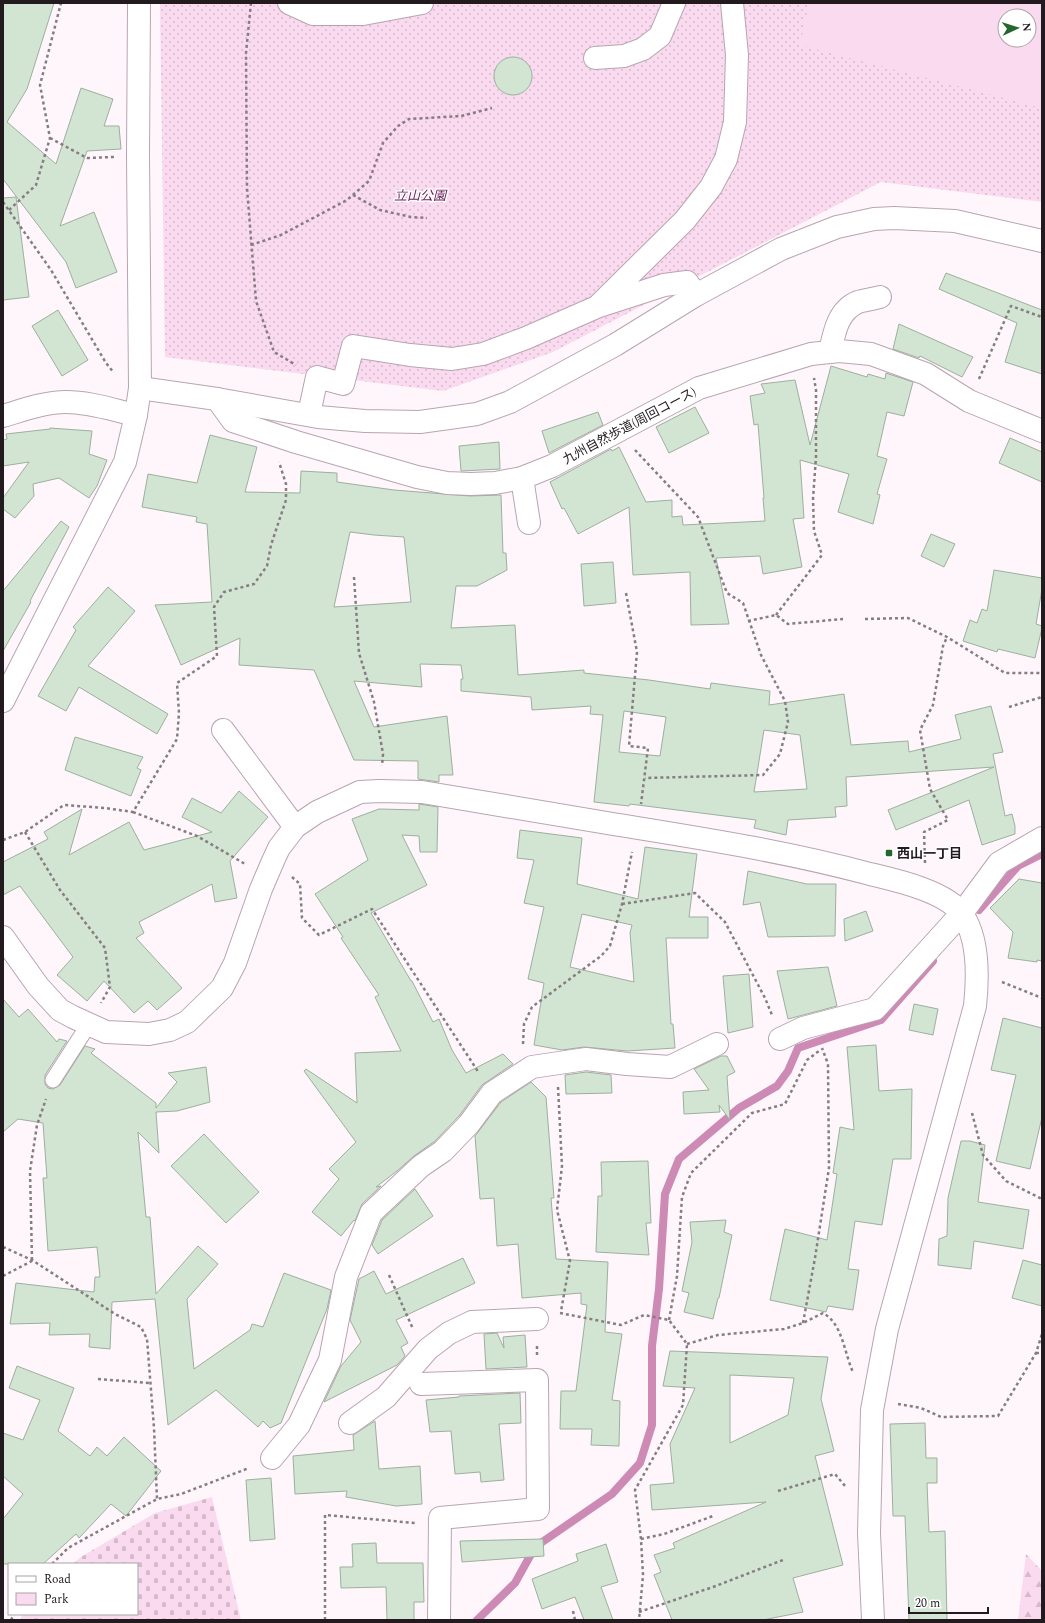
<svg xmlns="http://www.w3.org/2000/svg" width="1045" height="1623" viewBox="0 0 1045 1623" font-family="Spectral,'Noto Sans JP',serif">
	<defs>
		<pattern id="green-dots" width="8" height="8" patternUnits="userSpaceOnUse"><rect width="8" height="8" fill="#fadaee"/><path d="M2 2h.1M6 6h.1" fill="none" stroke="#d6bacc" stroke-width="1.8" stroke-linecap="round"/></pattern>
		<pattern id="forest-firs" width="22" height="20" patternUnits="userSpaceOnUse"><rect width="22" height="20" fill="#fadaee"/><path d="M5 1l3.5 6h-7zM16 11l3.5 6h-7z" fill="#d6bacc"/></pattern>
		<pattern id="cemetery-stones" width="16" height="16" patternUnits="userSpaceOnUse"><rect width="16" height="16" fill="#fadaee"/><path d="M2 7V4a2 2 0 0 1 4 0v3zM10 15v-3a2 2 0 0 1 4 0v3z" fill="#d6bacc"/></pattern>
	</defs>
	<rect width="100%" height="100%" fill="#fff6fb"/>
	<path fill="url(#green-dots)" fill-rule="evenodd" d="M 160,3 L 1042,3 L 1042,202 L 881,182 L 553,352 L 443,391 L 165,357 ZM 1005,16 L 1029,16 L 1029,40 L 1005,40 Z"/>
	<path fill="url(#forest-firs)" d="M 1026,1554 L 1042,1571 L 1042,1620 L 1018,1620 Z"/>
	<path fill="url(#cemetery-stones)" d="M 212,1497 L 241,1620 L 20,1620 L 23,1614 L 137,1614 L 137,1564 L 72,1564 L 81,1557 L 155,1513 Z"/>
	<path fill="#fadaee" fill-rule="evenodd" d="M 809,3 L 1042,3 L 1042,108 L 800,45 ZM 1005,16 L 1029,16 L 1029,40 L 1005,40 Z"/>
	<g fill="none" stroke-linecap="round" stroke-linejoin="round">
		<g stroke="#cd8ab5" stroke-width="8">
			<path d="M 979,910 L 1018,866 L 1042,854"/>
			<path d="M 477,1620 L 515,1583 L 535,1547 L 612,1494 L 640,1463 L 652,1425 L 652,1346 L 659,1289 L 665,1194 L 679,1159 L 739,1108 L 777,1086 L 788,1071 L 798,1048 L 881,1020 L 933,961"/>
		</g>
	</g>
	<g fill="#d2e4d2" stroke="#9daf9e" fill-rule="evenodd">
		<path d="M 3,3 L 54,3 L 27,89 L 7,122 L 56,164 L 81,88 L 113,99 L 104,126 L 119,126 L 121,149 L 87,151 L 60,226 L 94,212 L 117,272 L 76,288 L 66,262 L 3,179 Z"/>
		<circle cx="513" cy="76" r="19"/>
		<path d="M 16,197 L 29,297 L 3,300 L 3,198 Z"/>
		<path d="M 946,273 L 1042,310 L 1042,374 L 1005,362 L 1017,323 L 939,289 Z"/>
		<path d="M 58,310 L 88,360 L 62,376 L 32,326 Z"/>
		<path d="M 899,324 L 973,357 L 962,377 L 920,356 L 919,358 L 893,349 Z"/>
		<path d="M 831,366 L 867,377 L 868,374 L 885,379 L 886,373 L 913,382 L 904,416 L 887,412 L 877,456 L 887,459 L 877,494 L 880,495 L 873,524 L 838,512 L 849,474 L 800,460 L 804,518 L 793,519 L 802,567 L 763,574 L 760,556 L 716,558 L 729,624 L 691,625 L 690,572 L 633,575 L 629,507 L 578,534 L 564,508 L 562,509 L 550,482 L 611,449 L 612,451 L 619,447 L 646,502 L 672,500 L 672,517 L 682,516 L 683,525 L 765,521 L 763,498 L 764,498 L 758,424 L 754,425 L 750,396 L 765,393 L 761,384 L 795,380 L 810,445 Z"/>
		<path d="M 695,407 L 709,433 L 669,453 L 656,427 Z"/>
		<path d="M 598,412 L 603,425 L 549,453 L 542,431 Z"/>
		<path d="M 50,428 L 92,431 L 89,454 L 107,460 L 97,486 L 89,498 L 59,478 L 33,484 L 34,496 L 15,518 L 3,509 L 3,498 L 29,462 L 3,466 L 3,440 L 7,439 L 6,434 L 50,429 Z"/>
		<path d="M 210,435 L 257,447 L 245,492 L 300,493 L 301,471 L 337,473 L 337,482 L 394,490 L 470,496 L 501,495 L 503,553 L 506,553 L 507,570 L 477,586 L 456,586 L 451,628 L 515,625 L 518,675 L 584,670 L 584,673 L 649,680 L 710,689 L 711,683 L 770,691 L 769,705 L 844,694 L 851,745 L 908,741 L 909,752 L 961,739 L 955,715 L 991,706 L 1003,752 L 993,754 L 1005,816 L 1012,814 L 1015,826 L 1015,834 L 982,845 L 969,800 L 896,830 L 888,810 L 994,767 L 846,777 L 847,806 L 835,807 L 836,817 L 788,820 L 786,835 L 754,828 L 756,820 L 630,804 L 629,806 L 594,802 L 603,715 L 590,714 L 591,706 L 532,710 L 531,697 L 461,691 L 461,679 L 463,679 L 461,665 L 420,664 L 422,687 L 354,681 L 374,727 L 447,716 L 453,775 L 439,775 L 439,782 L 418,779 L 418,761 L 354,760 L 314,670 L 239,665 L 240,638 L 181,665 L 155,605 L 212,602 L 207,524 L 196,522 L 197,517 L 142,507 L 148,474 L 197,483 ZM 350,532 L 374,535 L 404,537 L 411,602 L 334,607 ZM 624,711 L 666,717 L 660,756 L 619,752 ZM 764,730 L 800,735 L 807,789 L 754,792 Z"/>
		<path d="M 1010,438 L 1042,452 L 1042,482 L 999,463 Z"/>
		<path d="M 499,442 L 500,469 L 461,471 L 459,446 Z"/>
		<path d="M 61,521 L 69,527 L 30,601 L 31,602 L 3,651 L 3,591 Z"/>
		<path d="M 931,534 L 955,544 L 944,567 L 921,556 Z"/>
		<path d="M 613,562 L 616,603 L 584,606 L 581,564 Z"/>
		<path d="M 994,570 L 1042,578 L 1042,589 L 1036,624 L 1042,626 L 1042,628 L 1035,658 L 998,649 L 997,652 L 963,641 L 970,620 L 977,623 L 982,609 L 987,611 Z"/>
		<path d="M 108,587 L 135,611 L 88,666 L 168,714 L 157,734 L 79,687 L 66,711 L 38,696 L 76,630 L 73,627 Z"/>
		<path d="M 75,737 L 143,757 L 137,768 L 141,770 L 131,796 L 65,770 Z"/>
		<path d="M 239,791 L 268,817 L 230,861 L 237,898 L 215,902 L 212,884 L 139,922 L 144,933 L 136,938 L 182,988 L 157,1010 L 148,1001 L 134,1013 L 104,981 L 87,1001 L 57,975 L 73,957 L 20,886 L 3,895 L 3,862 L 48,839 L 44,832 L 82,809 L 69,855 L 129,822 L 144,850 L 212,832 L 182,817 L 192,798 L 221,813 Z"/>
		<path d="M 419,804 L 438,807 L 437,852 L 420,852 L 419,836 L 402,835 L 427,885 L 371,913 L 411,981 L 412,981 L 433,1022 L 439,1019 L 452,1050 L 466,1073 L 503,1054 L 513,1064 L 482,1085 L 459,1116 L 435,1141 L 414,1156 L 397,1171 L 376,1187 L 381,1186 L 362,1204 L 355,1221 L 354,1220 L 341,1236 L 312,1212 L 339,1179 L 329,1169 L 356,1142 L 304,1071 L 306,1069 L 357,1103 L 355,1053 L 401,1051 L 375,997 L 379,995 L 341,938 L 343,937 L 315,894 L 368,860 L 352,819 L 379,809 L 419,810 Z"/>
		<path d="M 520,830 L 582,838 L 577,884 L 638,899 L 645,847 L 697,854 L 689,917 L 708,917 L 708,938 L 666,938 L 671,1024 L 673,1024 L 675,1048 L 627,1051 L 584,1047 L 562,1050 L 534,1045 L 544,983 L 528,979 L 544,907 L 524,903 L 534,860 L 517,858 ZM 582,914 L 632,925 L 630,933 L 634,982 L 570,967 Z"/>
		<path d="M 748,871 L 807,884 L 836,884 L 835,936 L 768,937 L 760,902 L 743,905 Z"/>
		<path d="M 1019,879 L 1042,883 L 1042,961 L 1037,960 L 1037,962 L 1008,958 L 1013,932 L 990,908 Z"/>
		<path d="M 866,911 L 873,931 L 845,941 L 844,919 Z"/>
		<path d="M 828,967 L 837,1006 L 788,1019 L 777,971 Z"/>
		<path d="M 749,974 L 753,1027 L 728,1033 L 723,976 Z"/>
		<path d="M 3,999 L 19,1017 L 28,1009 L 57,1042 L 59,1039 L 67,1041 L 45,1075 L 45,1084 L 48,1088 L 53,1089 L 60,1085 L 85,1046 L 95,1049 L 91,1053 L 156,1103 L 156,1108 L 177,1082 L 168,1073 L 206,1067 L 210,1102 L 177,1111 L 156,1112 L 159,1153 L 138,1132 L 146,1217 L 150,1217 L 156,1294 L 198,1246 L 218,1264 L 187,1299 L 194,1369 L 250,1330 L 252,1324 L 263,1327 L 284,1273 L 331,1290 L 327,1309 L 281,1423 L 270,1428 L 263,1421 L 258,1427 L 216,1390 L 168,1425 L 155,1299 L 112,1302 L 110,1349 L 89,1347 L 90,1334 L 49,1335 L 50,1323 L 10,1324 L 16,1283 L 94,1292 L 95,1277 L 100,1277 L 97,1247 L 48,1251 L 43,1178 L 47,1178 L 43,1123 L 18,1119 L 3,1132 Z"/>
		<path d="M 914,1004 L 938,1009 L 933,1035 L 909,1030 Z"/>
		<path d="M 1003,1018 L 1042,1028 L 1042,1117 L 1030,1169 L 996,1161 L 1016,1075 L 991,1070 Z"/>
		<path d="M 876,1045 L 879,1091 L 912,1089 L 911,1159 L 893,1159 L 882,1225 L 855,1221 L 848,1269 L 859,1270 L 853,1310 L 828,1306 L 826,1312 L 770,1300 L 785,1229 L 827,1240 L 837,1174 L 833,1173 L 840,1127 L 854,1130 L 847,1047 Z"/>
		<path d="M 721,1056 L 727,1056 L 735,1072 L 727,1076 L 730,1120 L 719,1105 L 720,1112 L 684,1114 L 683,1092 L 709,1090 L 694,1069 Z"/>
		<path d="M 586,1072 L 611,1075 L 612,1093 L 566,1094 L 565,1075 Z"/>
		<path d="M 531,1082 L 546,1097 L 554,1198 L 551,1198 L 556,1259 L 608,1262 L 605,1332 L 622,1334 L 612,1400 L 620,1401 L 619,1446 L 591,1445 L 592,1429 L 560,1429 L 561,1391 L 576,1391 L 587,1305 L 581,1304 L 581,1293 L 522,1298 L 518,1244 L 497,1246 L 494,1198 L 480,1199 L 475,1136 L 501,1102 Z"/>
		<path d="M 204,1134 L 259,1192 L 226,1223 L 171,1166 Z"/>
		<path d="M 961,1141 L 970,1141 L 985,1145 L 978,1202 L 1029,1210 L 1023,1249 L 974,1241 L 971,1269 L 938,1265 L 939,1239 L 947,1236 L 948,1198 Z"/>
		<path d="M 648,1161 L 651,1223 L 646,1223 L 649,1255 L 596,1252 L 598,1196 L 602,1196 L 601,1162 Z"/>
		<path d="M 415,1189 L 433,1216 L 378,1254 L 372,1245 L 382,1220 Z"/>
		<path d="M 726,1220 L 724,1232 L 732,1235 L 719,1298 L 718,1298 L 713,1319 L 684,1312 L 689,1293 L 682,1291 L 692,1242 L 690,1222 Z"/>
		<path d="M 463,1258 L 475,1283 L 396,1320 L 408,1343 L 401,1347 L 405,1356 L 397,1365 L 324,1402 L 341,1366 L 361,1342 L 350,1320 L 359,1279 L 374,1271 L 386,1294 Z"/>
		<path d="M 1023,1260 L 1042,1265 L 1042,1306 L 1012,1298 Z"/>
		<path d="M 497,1333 L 504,1348 L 503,1337 L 525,1335 L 527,1367 L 486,1369 L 484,1334 Z"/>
		<path d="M 670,1351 L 828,1357 L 821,1399 L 834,1451 L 815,1456 L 843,1565 L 793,1578 L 803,1612 L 763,1620 L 672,1620 L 654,1575 L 661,1572 L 654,1555 L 675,1548 L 673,1543 L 766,1502 L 652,1510 L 650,1485 L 674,1483 L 670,1444 L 695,1388 L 663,1386 ZM 730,1375 L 794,1378 L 788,1415 L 730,1443 Z"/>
		<path d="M 17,1366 L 74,1388 L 58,1431 L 90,1456 L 97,1447 L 107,1456 L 124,1437 L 161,1471 L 126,1516 L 111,1504 L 79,1538 L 76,1534 L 43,1564 L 3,1564 L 3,1519 L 23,1494 L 3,1476 L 3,1433 L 23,1440 L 40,1400 L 9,1388 Z"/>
		<path d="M 520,1393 L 521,1423 L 499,1424 L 504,1480 L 481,1482 L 480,1472 L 455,1474 L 451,1431 L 430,1432 L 426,1400 L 459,1397 L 459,1396 Z"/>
		<path d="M 375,1421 L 379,1469 L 420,1466 L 422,1504 L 396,1506 L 346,1497 L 347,1491 L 295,1494 L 293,1456 L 354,1450 L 353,1435 Z"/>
		<path d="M 925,1423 L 926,1458 L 937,1458 L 937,1483 L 927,1483 L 929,1532 L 945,1531 L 947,1620 L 909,1620 L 905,1516 L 893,1516 L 890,1424 Z"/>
		<path d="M 271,1478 L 275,1539 L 250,1541 L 246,1480 Z"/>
		<path d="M 543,1539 L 544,1556 L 462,1562 L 460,1541 Z"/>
		<path d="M 376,1543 L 377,1563 L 423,1563 L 424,1602 L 414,1602 L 414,1620 L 387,1620 L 386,1587 L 341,1588 L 340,1567 L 353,1567 L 352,1544 Z"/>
		<path d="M 606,1544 L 618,1582 L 601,1587 L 613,1620 L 584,1620 L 575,1597 L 542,1609 L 532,1579 L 578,1561 L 576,1554 Z"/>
	</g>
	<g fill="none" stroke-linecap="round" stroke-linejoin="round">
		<g stroke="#b9a4b1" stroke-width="17">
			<path id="service" d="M 53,1080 L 89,1024"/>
		</g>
		<g stroke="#b9a4b1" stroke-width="24">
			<g id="minor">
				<path d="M 289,3 L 313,14 L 363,14 L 422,3"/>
				<path d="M 595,58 L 624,56 L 643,49 L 660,36 L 674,3"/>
				<path d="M 600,304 L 685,220 L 711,187 L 726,159 L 735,122 L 737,55 L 732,3"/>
				<path d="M 830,352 C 834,333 838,310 858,302 C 865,300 873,299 880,297"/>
				<path d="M 140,388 L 217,399 L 233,421 L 296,442 L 417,477 L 447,483 L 471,484 L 495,483 L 522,478 L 552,466 L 699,388 L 811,354 L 839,351 L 871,354 L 926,374 L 969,401 L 1042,431"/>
				<path d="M 309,414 L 317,377 L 343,384 L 353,346 L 410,355 L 452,359 L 483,354 L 526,338 L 599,306 L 664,285 L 687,282 L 696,295"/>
				<path d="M 3,416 C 23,410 45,402 66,402 C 90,402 113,410 136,415"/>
				<path d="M 522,478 L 529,523"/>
				<path d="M 223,730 L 295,827"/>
				<path d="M 780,1039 L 803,1028 L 875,1009 L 962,913 L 999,863 L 1042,838"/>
				<path d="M 421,1384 L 537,1380 L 538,1509 L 440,1518 L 439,1620"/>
				<path d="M 350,1423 L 386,1397 L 428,1349 L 449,1333 L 472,1322 L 537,1319"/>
				<path d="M 272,1458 L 299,1425 L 330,1360 L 346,1277 L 371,1213 L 421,1166 L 443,1151 L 469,1124 L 492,1093 L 532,1067 L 586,1059 L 627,1064 L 670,1067 L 717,1044"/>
			</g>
		</g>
		<g stroke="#b9a4b1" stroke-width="24">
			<g id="tertiary">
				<path d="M 217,399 L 318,417 L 365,421 L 420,422 L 477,414 L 510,402 L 615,345 L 696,295 L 781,249 L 837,227 L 874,219 L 894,218 L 955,221 L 1042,241"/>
				<path d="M 3,701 L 125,462 L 136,415 L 140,388 L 138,156 L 139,3"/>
				<path d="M 3,937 L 38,986 L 60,1010 L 73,1017 L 106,1032 L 149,1034 L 170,1030 L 187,1022 L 222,988 L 235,963 L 261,889 L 273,861 L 279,848 L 295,827 L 317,812 L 360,792 L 379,791 L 422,792 C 485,802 549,813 613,824 C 699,838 785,851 870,874 C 895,880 946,891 962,914 C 979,938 978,978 975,1006 L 887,1329 L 872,1410 L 869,1533 L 873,1620"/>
			</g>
		</g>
		<g stroke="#867d82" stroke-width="2.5" stroke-dasharray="3 3" stroke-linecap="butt">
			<path d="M 251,3 L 246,53 L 247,188 L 256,301 L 274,352 L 296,365"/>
			<path d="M 50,138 L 87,158 L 114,157"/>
			<path d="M 353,195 L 380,210 L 411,217 L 427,218"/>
			<path d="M 3,202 L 51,270 L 106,363 L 114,373"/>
			<path d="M 9,210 L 36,185 L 50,138 L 40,85 L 61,3"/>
			<path d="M 251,245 L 281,235 L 347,200 L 369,181 L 383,143 L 398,126 L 409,119 L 461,116 L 492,108"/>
			<path d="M 979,379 L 1011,306 L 1042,317"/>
			<path d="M 635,450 L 698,517 L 727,593 L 743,603 L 761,655 L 785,701 L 788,722 L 780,754 L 763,775 L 645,778"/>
			<path d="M 354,577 L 359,653 L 374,702 L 383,754 L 382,766"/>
			<path d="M 626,593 L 637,652 L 629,746 L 648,748 L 641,804"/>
			<path d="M 776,615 L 822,555 L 814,531 L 813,499 L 816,457 L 816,390 L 814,378"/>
			<path d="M 865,619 L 908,618 L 947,637 L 1005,673 L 1042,673"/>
			<path d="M 748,621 L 776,615 L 788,624 L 843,619"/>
			<path d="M 1009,707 L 1042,697"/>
			<path d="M 133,812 L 197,836 L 245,864"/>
			<path d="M 25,832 L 60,890 L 105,948 L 110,987 L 101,1003"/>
			<path d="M 3,840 L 25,832 L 64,805 L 105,808 L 133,812 L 177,739 L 179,713 L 177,683 L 217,656 L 214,607 L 224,592 L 254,584 L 267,566 L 271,545 L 286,500 L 286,484 L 279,462"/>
			<path d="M 925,863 L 924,832 L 948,820 L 930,789 L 920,730 L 933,705 L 943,646 L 947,637"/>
			<path d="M 292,877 L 300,884 L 302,918 L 319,935 L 372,909 L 479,1073"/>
			<path d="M 622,904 L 695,893 L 725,922 L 765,998 L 772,1015"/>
			<path d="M 1002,982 L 1042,998"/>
			<path d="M 523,1044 L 524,1024 L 532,1007 L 601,956 L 610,946 L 622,904 L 632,852"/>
			<path d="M 558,1087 L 562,1166 L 557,1210 L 570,1261 L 561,1311"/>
			<path d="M 972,1113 L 983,1155 L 1006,1181 L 1042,1199"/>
			<path d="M 3,1247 L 32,1260 L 115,1314 L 141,1327 L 147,1339 L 154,1428 L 157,1499"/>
			<path d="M 32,1260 L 30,1171 L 37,1125 L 46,1099"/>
			<path d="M 389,1275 L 413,1329"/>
			<path d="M 3,1276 L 32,1261"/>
			<path d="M 560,1313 L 621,1325 L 644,1315 L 669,1320 L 687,1344 L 683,1405 L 635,1490 L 641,1539 L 643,1575 L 639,1620"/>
			<path d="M 669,1320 L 677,1276 L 682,1197 L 691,1173 L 752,1113 L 785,1104 L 807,1060 L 819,1051"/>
			<path d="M 803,1323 L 815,1258 L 829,1168 L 828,1064 L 822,1048"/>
			<path d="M 687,1344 L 718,1335 L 784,1329 L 803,1323 L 823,1313 C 843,1324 844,1353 853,1372"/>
			<path d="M 1036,1353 L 1042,1353"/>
			<path d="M 537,1355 L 537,1344"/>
			<path d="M 98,1379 L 150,1383"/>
			<path d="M 898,1404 L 921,1408 L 941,1417 L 998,1416 L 1036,1353 L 1042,1334"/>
			<path d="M 778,1491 L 835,1474 L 845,1486"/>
			<path d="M 641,1539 L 664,1534 L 713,1516"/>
			<path d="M 52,1564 L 68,1548 L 157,1499 L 181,1494 L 249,1468"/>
			<path d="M 573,1611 L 575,1620"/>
			<path d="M 639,1612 L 713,1587 L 783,1560"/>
			<path d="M 11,1620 L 14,1614"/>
			<path d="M 325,1620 L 325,1515 L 415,1523"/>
		</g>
		<use href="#service" stroke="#fff" stroke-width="15"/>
		<use href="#minor" stroke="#fff" stroke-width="22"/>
		<use href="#tertiary" stroke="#fff" stroke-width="22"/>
	</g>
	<rect fill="#25662f" stroke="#fff" stroke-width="1.5" x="885" y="849" width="8" height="8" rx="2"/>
	<g text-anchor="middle" stroke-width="3" stroke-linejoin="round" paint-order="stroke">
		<g font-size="13" font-style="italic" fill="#671852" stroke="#fff">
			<text x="420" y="200">立山公園</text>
		</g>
		<g font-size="13" fill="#221a1f" stroke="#fff">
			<text transform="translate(629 425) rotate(-28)" y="5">九州自然歩道(周回コース)</text>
		</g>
		<g font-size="13" font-weight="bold" fill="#221a1f" stroke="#fff" text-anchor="start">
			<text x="897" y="858">西山一丁目</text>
		</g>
	</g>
	<rect width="1045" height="1623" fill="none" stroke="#221a1f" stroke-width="8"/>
	<rect x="8" y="1563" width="130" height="52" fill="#ffffff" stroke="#a7a3a5"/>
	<rect x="16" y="1576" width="20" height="6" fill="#ffffff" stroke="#a7a3a5"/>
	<text x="44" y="1583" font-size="12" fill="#221a1f">Road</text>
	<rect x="16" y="1593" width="20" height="12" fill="#fadaee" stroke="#a7a3a5"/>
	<text x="44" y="1603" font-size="12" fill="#221a1f">Park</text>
	<g transform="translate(1017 28) rotate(86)"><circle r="19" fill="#ffffff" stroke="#a7a3a5"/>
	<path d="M0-3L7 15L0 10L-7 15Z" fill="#25662f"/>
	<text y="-6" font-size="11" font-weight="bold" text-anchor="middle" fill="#221a1f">N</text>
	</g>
	<path d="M909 1607v6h79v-6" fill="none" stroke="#221a1f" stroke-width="2"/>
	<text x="915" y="1607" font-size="12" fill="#221a1f" stroke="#ffffff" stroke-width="3" paint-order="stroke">20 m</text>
</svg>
